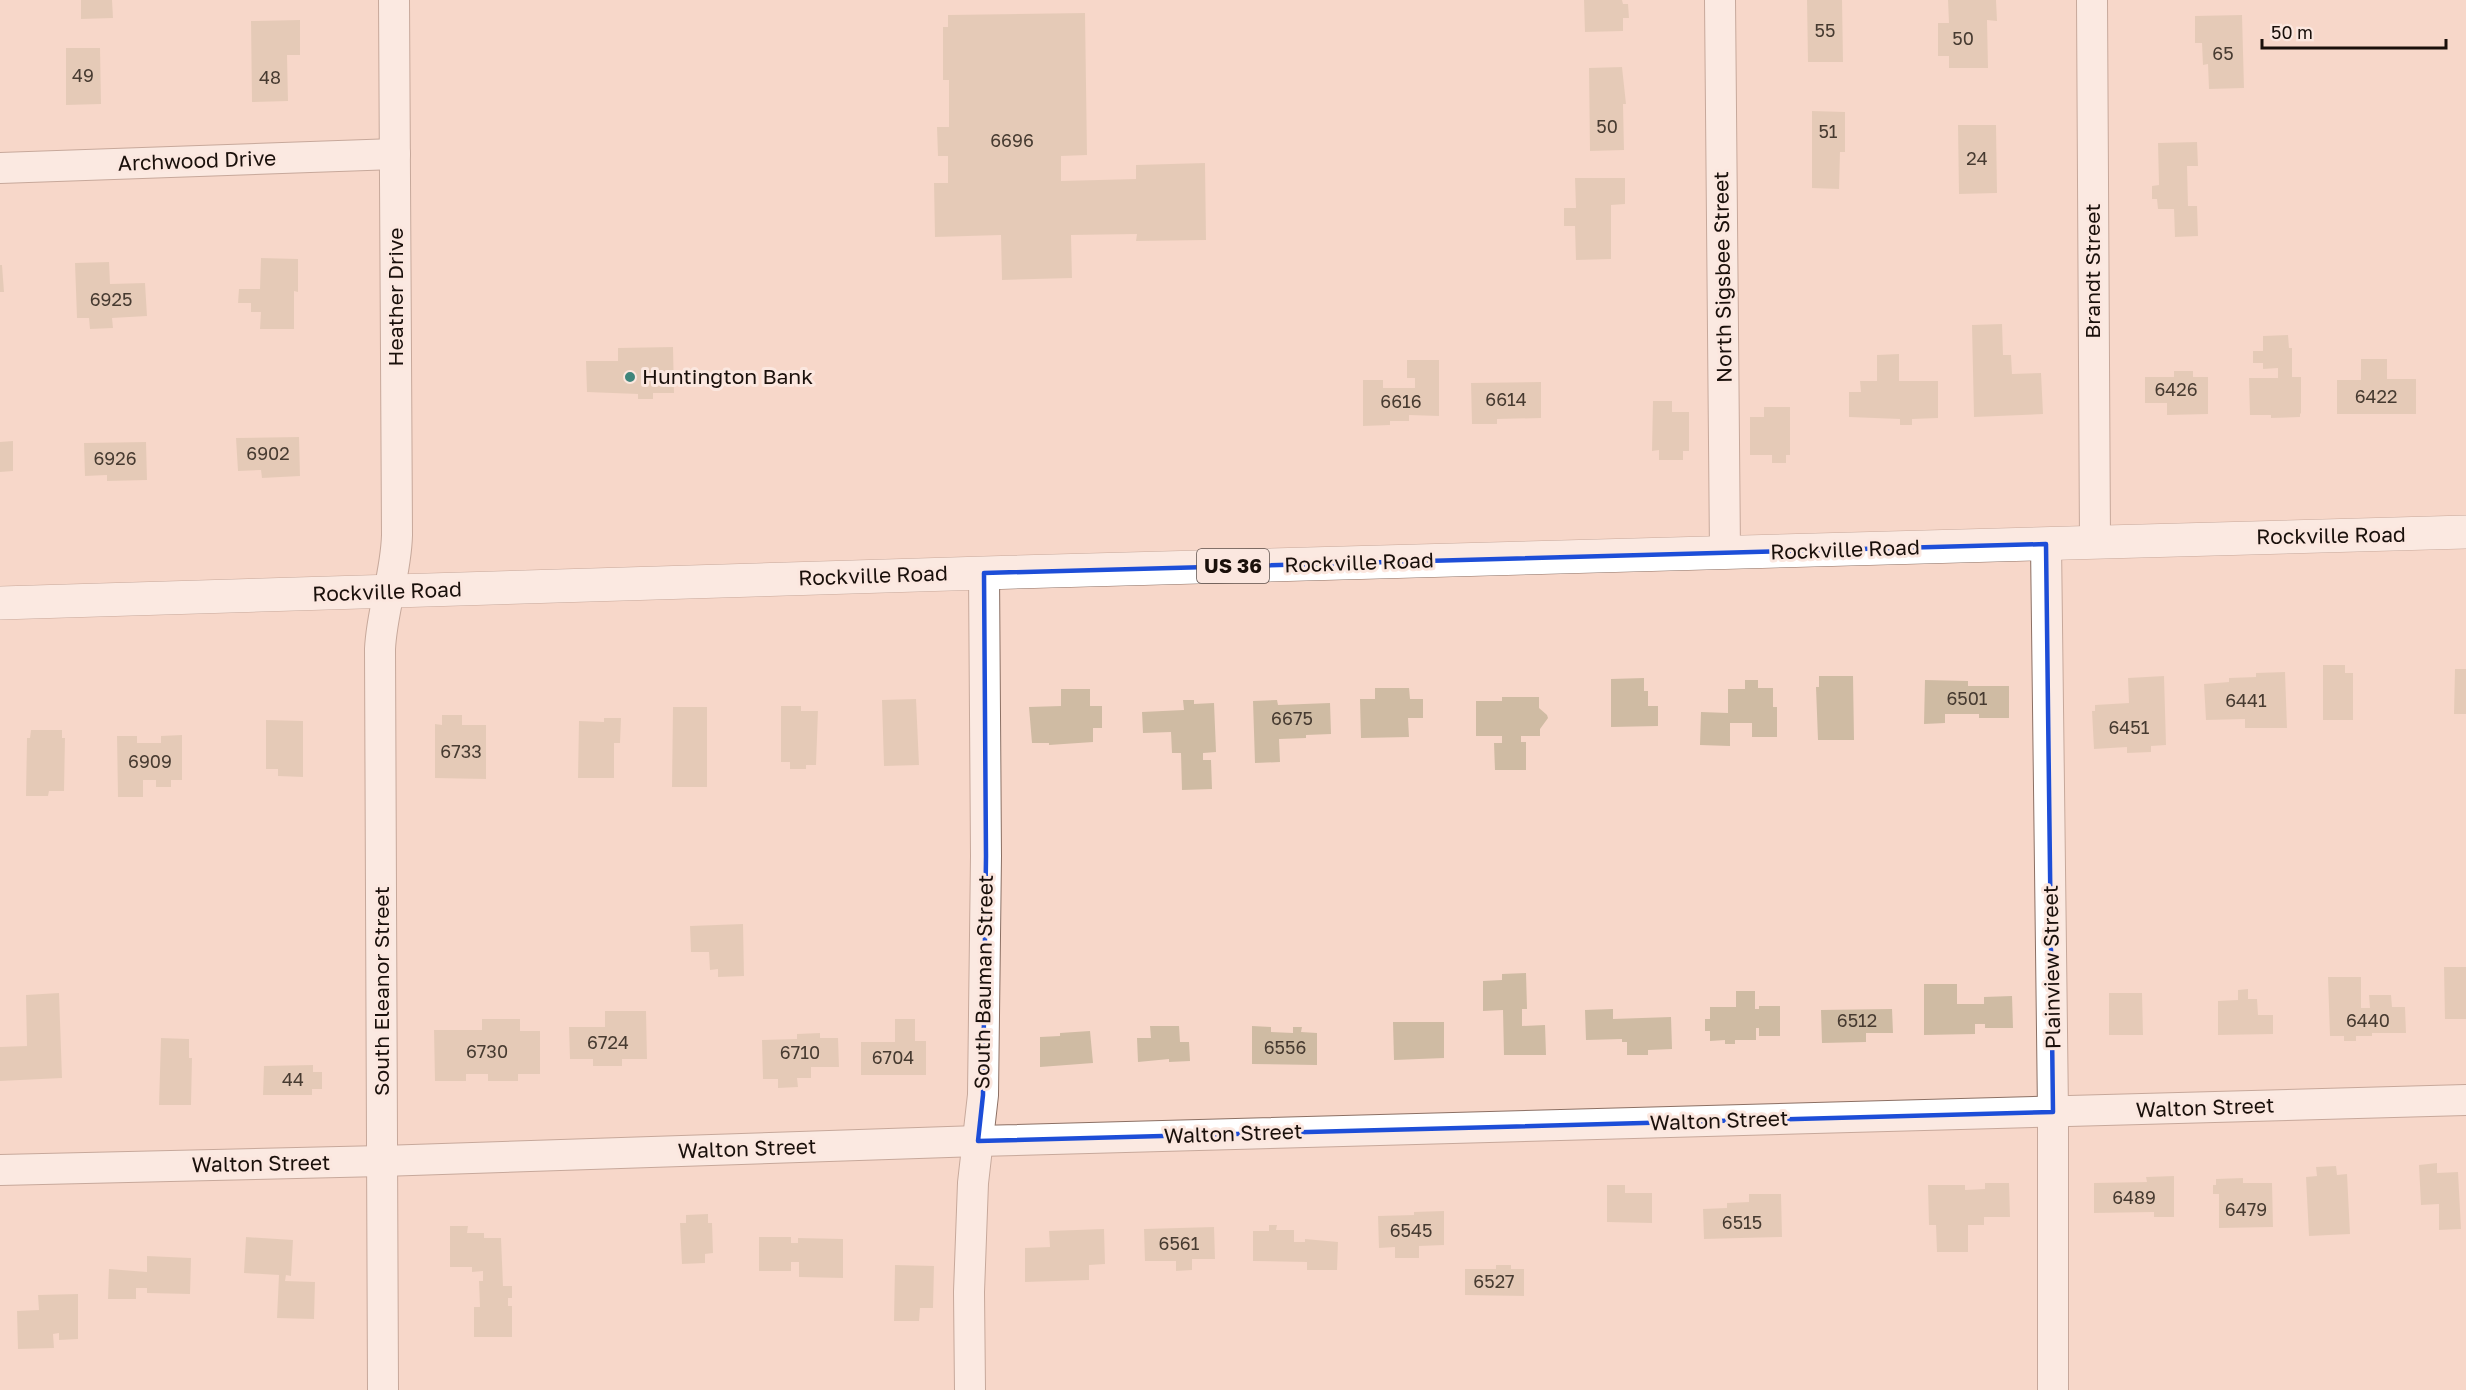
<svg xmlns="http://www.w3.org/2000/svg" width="2466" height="1390" viewBox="0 0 2466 1390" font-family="'Golos Text',sans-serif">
	<rect width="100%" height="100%" fill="#f7d7c9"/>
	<g fill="#cfbba3">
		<path d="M 81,0 L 112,0 L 113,18 L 81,19 Z"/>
		<path d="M 1584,0 L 1622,0 L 1623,4 L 1628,4 L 1629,18 L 1623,18 L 1623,31 L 1585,32 Z"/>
		<path d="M 1807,0 L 1842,0 L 1843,62 L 1808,62 Z"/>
		<path d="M 1948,0 L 1996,0 L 1997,21 L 1987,20 L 1988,68 L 1949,68 L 1949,56 L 1938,56 L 1938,23 L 1949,23 Z"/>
		<path d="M 1085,13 L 1087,155 L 1061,156 L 1061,181 L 1136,179 L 1136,165 L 1205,163 L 1206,240 L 1136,241 L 1137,234 L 1071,235 L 1072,278 L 1002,280 L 1001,235 L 935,237 L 934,183 L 948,183 L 948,156 L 938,156 L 937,127 L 949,127 L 949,80 L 943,80 L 943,27 L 948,27 L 948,15 Z"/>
		<path d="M 2242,15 L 2244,88 L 2209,89 L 2208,64 L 2203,65 L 2202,43 L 2195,43 L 2195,16 Z"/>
		<path d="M 300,20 L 300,55 L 287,55 L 288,101 L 252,102 L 251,21 Z"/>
		<path d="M 66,48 L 100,48 L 101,104 L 66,105 Z"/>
		<path d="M 1622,67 L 1626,104 L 1623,104 L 1624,150 L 1590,151 L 1589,68 Z"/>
		<path d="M 1812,111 L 1845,112 L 1845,152 L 1840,152 L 1839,189 L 1812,188 Z"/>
		<path d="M 1958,125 L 1996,125 L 1997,193 L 1959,194 Z"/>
		<path d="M 2197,142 L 2198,166 L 2187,166 L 2188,206 L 2197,206 L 2198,236 L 2175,237 L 2174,209 L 2158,209 L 2157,199 L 2152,199 L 2152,186 L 2159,185 L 2158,143 Z"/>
		<path d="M 1575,178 L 1625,178 L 1625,204 L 1611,205 L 1611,259 L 1576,260 L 1575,226 L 1564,226 L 1564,208 L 1576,208 Z"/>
		<path d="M 261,258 L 298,259 L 298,292 L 294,291 L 294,329 L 260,329 L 261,312 L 251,312 L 251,303 L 238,303 L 239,289 L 260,289 Z"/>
		<path d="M 109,262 L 110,284 L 145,283 L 147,316 L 112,318 L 113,328 L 90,329 L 89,318 L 77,318 L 75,263 Z"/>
		<path d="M 0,265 L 2,265 L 4,292 L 0,292 Z"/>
		<path d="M 2002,324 L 2003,355 L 2011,355 L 2012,374 L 2041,373 L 2043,414 L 1974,417 L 1972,325 Z"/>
		<path d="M 2288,335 L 2289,348 L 2292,348 L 2292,377 L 2301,377 L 2301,414 L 2300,413 L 2300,417 L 2271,418 L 2271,415 L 2250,415 L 2249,378 L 2278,378 L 2278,368 L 2263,369 L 2263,363 L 2253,363 L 2253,351 L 2263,351 L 2263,336 Z"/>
		<path d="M 673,347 L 674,393 L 653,393 L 653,399 L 638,399 L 638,394 L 587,392 L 586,361 L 618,361 L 618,348 Z"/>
		<path d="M 1899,354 L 1899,381 L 1938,381 L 1938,418 L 1912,419 L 1912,425 L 1900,425 L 1900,419 L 1849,417 L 1849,392 L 1861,392 L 1860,381 L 1877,381 L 1877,355 Z"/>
		<path d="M 2361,359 L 2387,359 L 2387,379 L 2416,379 L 2416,414 L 2337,414 L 2337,380 L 2361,380 Z"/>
		<path d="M 1407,360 L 1439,360 L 1439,416 L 1409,415 L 1409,421 L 1390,421 L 1390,425 L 1363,426 L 1363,380 L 1383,380 L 1383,388 L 1415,388 L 1415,378 L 1407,378 Z"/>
		<path d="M 2174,371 L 2193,371 L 2193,377 L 2208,377 L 2208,414 L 2167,415 L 2167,403 L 2145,403 L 2145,377 L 2174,377 Z"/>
		<path d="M 1541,382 L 1541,418 L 1497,419 L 1497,424 L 1472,424 L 1471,383 Z"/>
		<path d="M 1653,401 L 1672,401 L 1672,412 L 1689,412 L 1689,451 L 1683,451 L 1683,460 L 1659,460 L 1659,450 L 1652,451 Z"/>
		<path d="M 1764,407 L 1790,407 L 1790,455 L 1786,455 L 1786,463 L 1772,463 L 1772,455 L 1750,455 L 1750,417 L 1764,417 Z"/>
		<path d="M 299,437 L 300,476 L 262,478 L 261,470 L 238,471 L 236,438 Z"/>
		<path d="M 13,441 L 13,471 L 0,472 L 0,442 Z"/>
		<path d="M 146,442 L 147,480 L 107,481 L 107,475 L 85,476 L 84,443 Z"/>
		<path d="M 2323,665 L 2345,665 L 2345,673 L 2353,673 L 2353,720 L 2323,720 Z"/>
		<path d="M 2455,669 L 2466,669 L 2466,714 L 2454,714 Z"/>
		<path d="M 2285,672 L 2287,728 L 2245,728 L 2245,719 L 2206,720 L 2204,684 L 2229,682 L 2229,678 L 2256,677 L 2256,673 Z"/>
		<path d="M 1819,676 L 1853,676 L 1854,740 L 1818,740 L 1816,687 L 1819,687 Z"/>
		<path d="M 2164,676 L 2166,745 L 2151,746 L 2151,752 L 2127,753 L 2127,747 L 2094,749 L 2092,711 L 2095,711 L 2095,705 L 2129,703 L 2128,678 Z"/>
		<path d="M 1644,678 L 1644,691 L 1648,691 L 1648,706 L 1658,706 L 1658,726 L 1611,727 L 1611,679 Z"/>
		<path d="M 1745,680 L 1758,680 L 1758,688 L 1773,688 L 1773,707 L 1777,707 L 1777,737 L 1752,737 L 1752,723 L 1730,723 L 1730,746 L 1700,745 L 1701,712 L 1728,713 L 1728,689 L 1745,689 Z"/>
		<path d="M 1925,680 L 1968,681 L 1968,686 L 2009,686 L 2009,718 L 1979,718 L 1979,714 L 1945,714 L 1945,723 L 1924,724 Z"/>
		<path d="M 1375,688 L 1409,688 L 1410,699 L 1423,699 L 1423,718 L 1408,718 L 1409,737 L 1361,738 L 1360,699 L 1375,699 Z"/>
		<path d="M 1061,689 L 1090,689 L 1090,706 L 1102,706 L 1102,728 L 1093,728 L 1093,742 L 1049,745 L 1049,743 L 1032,743 L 1029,707 L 1061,706 Z"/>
		<path d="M 1502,697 L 1539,697 L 1539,708 L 1547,715 L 1548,718 L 1540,729 L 1540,736 L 1521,736 L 1521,742 L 1526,742 L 1526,770 L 1495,770 L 1494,743 L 1502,743 L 1502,736 L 1476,736 L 1476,701 L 1502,701 Z"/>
		<path d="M 916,699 L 919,765 L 884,766 L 882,700 Z"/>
		<path d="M 1183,700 L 1194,700 L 1194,704 L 1214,703 L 1216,752 L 1203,753 L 1203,760 L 1211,760 L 1212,789 L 1182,790 L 1181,753 L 1172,753 L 1171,732 L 1143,733 L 1142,712 L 1184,710 Z"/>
		<path d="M 1277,700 L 1278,705 L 1330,703 L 1331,734 L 1306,735 L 1306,738 L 1279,739 L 1280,762 L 1255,763 L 1253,701 Z"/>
		<path d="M 781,706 L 801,706 L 801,711 L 818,711 L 816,765 L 806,765 L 806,769 L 790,769 L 790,762 L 781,762 Z"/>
		<path d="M 673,707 L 707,707 L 707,787 L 672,787 Z"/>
		<path d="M 442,715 L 462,715 L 462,725 L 486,725 L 486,779 L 435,778 L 435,724 L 442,725 Z"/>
		<path d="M 604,718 L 621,718 L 620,743 L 614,743 L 614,778 L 578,778 L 579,721 L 604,722 Z"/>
		<path d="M 266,720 L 303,721 L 303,777 L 278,776 L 278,769 L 266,769 Z"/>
		<path d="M 31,730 L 62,730 L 62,738 L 65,738 L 64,791 L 49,791 L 48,796 L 26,796 L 27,738 L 30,738 Z"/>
		<path d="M 182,735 L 182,780 L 171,780 L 171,787 L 156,787 L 156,780 L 143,780 L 143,797 L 118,797 L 117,736 L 137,736 L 137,743 L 161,743 L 161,736 Z"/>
		<path d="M 743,924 L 744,976 L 718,977 L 718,969 L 710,970 L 709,952 L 691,952 L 690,926 Z"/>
		<path d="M 2444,967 L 2466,967 L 2466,1019 L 2445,1019 Z"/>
		<path d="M 1526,973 L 1527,1009 L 1522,1009 L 1522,1026 L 1545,1025 L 1546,1055 L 1504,1055 L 1503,1010 L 1483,1011 L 1483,981 L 1502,980 L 1502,974 Z"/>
		<path d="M 2328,977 L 2361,977 L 2361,1008 L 2370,1008 L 2369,995 L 2391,995 L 2392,1007 L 2405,1007 L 2406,1033 L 2372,1033 L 2372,1036 L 2356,1036 L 2356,1041 L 2344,1041 L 2344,1036 L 2330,1036 Z"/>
		<path d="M 1924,984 L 1957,984 L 1957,1004 L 1984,1004 L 1984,997 L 2012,996 L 2013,1028 L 1985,1028 L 1985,1024 L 1975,1024 L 1975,1034 L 1924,1035 Z"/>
		<path d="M 2248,989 L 2248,999 L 2257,999 L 2258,1015 L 2273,1015 L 2273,1034 L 2218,1035 L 2218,1001 L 2238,1000 L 2238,990 Z"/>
		<path d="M 1736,991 L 1755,991 L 1755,1009 L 1759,1009 L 1759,1006 L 1780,1006 L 1780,1036 L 1759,1036 L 1759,1028 L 1756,1028 L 1756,1040 L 1735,1040 L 1735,1044 L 1725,1044 L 1725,1040 L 1710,1041 L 1710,1031 L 1705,1031 L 1705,1019 L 1710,1019 L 1710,1007 L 1736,1007 Z"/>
		<path d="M 59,993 L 62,1078 L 0,1081 L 0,1047 L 27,1046 L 26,995 Z"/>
		<path d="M 2109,993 L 2142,993 L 2143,1035 L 2109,1035 Z"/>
		<path d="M 1613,1009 L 1613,1019 L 1671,1017 L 1672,1049 L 1648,1050 L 1648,1055 L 1627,1055 L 1627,1042 L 1622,1042 L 1622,1039 L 1586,1040 L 1585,1010 Z"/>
		<path d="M 1892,1009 L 1893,1033 L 1866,1033 L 1866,1042 L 1822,1043 L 1821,1010 Z"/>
		<path d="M 605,1011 L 646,1011 L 647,1059 L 622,1059 L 622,1066 L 593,1066 L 593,1059 L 570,1059 L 569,1027 L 605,1027 Z"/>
		<path d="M 482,1019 L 520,1019 L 520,1031 L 540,1031 L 540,1074 L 518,1074 L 518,1081 L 488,1081 L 488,1074 L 466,1074 L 466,1081 L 435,1081 L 434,1030 L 482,1030 Z"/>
		<path d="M 895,1019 L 915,1019 L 915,1041 L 926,1041 L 926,1075 L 861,1075 L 861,1042 L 895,1042 Z"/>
		<path d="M 1393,1022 L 1444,1022 L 1444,1058 L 1394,1060 Z"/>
		<path d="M 1150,1026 L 1179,1026 L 1180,1042 L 1189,1042 L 1190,1061 L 1169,1062 L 1169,1059 L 1138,1062 L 1137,1038 L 1151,1038 Z"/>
		<path d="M 1252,1026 L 1271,1027 L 1271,1032 L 1293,1033 L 1293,1027 L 1302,1027 L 1301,1032 L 1317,1033 L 1317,1065 L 1252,1064 Z"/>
		<path d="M 1090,1031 L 1093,1063 L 1040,1067 L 1040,1037 L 1060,1036 L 1060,1033 Z"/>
		<path d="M 820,1033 L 820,1038 L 838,1038 L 839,1067 L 811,1067 L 811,1078 L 797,1078 L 798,1087 L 778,1088 L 778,1079 L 763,1079 L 762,1040 L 797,1039 L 797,1034 Z"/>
		<path d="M 161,1038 L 189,1039 L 189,1058 L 192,1058 L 191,1105 L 159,1105 Z"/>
		<path d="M 313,1065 L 313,1072 L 322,1072 L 322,1089 L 312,1089 L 312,1095 L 263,1095 L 264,1066 Z"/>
		<path d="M 2437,1163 L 2437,1173 L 2458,1172 L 2461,1229 L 2439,1230 L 2439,1204 L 2421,1205 L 2419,1165 Z"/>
		<path d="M 2336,1166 L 2337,1175 L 2347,1174 L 2350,1234 L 2309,1236 L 2306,1177 L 2317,1176 L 2316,1167 Z"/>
		<path d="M 2174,1176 L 2174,1217 L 2154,1217 L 2154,1212 L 2094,1213 L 2094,1183 L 2147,1182 L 2146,1177 Z"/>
		<path d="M 2243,1178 L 2243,1183 L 2272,1183 L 2273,1227 L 2219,1228 L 2219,1194 L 2213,1194 L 2213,1185 L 2216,1185 L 2216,1179 Z"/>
		<path d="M 1985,1183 L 2009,1183 L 2010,1217 L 1984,1217 L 1984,1225 L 1968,1225 L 1968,1252 L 1937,1252 L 1936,1225 L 1929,1225 L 1928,1185 L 1965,1185 L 1965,1190 L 1985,1189 Z"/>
		<path d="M 1607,1185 L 1625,1185 L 1625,1193 L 1652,1193 L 1652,1223 L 1607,1222 Z"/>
		<path d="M 1749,1194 L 1781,1194 L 1782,1237 L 1704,1239 L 1703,1209 L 1727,1208 L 1727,1203 L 1749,1202 Z"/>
		<path d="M 1444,1211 L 1444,1245 L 1419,1246 L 1419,1258 L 1395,1258 L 1395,1247 L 1379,1248 L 1378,1216 L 1414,1215 L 1414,1212 Z"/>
		<path d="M 708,1214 L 708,1223 L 712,1223 L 713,1253 L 705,1254 L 705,1263 L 682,1264 L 680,1223 L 686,1223 L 686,1215 Z"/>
		<path d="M 1269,1225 L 1277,1225 L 1276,1230 L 1294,1230 L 1294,1242 L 1305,1242 L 1305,1239 L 1338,1242 L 1337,1270 L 1307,1270 L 1307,1262 L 1253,1261 L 1253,1231 L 1269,1231 Z"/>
		<path d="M 450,1226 L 468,1226 L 467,1233 L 484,1233 L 484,1238 L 501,1238 L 503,1286 L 512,1286 L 512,1298 L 508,1298 L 508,1306 L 512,1306 L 512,1337 L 474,1337 L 474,1307 L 480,1307 L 479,1281 L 483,1281 L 483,1271 L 472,1272 L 472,1267 L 450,1267 Z"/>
		<path d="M 1214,1227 L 1215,1259 L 1192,1259 L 1192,1270 L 1176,1271 L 1176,1261 L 1145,1261 L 1144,1229 Z"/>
		<path d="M 1104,1229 L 1105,1264 L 1089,1265 L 1089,1280 L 1025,1282 L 1025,1248 L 1050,1247 L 1049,1231 Z"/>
		<path d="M 246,1237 L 293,1240 L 291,1276 L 286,1275 L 285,1281 L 315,1282 L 314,1319 L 277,1318 L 279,1275 L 244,1273 Z"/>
		<path d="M 759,1237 L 791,1237 L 791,1243 L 798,1243 L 798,1238 L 843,1239 L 843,1278 L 799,1277 L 799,1262 L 791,1262 L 791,1271 L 759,1271 Z"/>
		<path d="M 147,1256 L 191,1258 L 190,1294 L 147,1293 L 147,1288 L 136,1288 L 136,1299 L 108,1299 L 109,1269 L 147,1272 Z"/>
		<path d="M 895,1265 L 934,1266 L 933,1308 L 920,1308 L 919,1321 L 894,1321 Z"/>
		<path d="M 1496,1265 L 1511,1265 L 1511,1269 L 1524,1269 L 1524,1296 L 1465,1295 L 1465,1269 L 1496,1269 Z"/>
		<path d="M 78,1294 L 78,1339 L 59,1340 L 59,1333 L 53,1334 L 54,1348 L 18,1349 L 17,1311 L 39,1310 L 38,1295 Z"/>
	</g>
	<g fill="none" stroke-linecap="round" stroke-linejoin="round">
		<g stroke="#8c7064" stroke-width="32">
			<g id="minor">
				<path d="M 1720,0 L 1725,553"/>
				<path d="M 2092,0 L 2095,542"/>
				<path d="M 0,168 L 395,154"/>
				<path d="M 2046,544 L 2053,1112 L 2053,1390"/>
				<path d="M 0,1170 L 382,1161 L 978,1141 L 2466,1100"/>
				<path d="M 383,1390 L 380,649 C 382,609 396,575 397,535 L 394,0"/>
				<path d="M 970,1390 L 969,1292 L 973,1183 L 983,1095 L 986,856 L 984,573"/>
			</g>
		</g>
		<g stroke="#8c7064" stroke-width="34">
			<path id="primary" d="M 0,603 L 984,573 L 2466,532"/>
		</g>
		<use href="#minor" stroke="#fff" stroke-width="30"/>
		<use href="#primary" stroke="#fff" stroke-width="33"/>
	</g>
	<path d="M0 0H2466V1390H0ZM 2046,544 L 2053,1112 L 978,1141 L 983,1095 L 986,856 L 984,573 Z" fill="#f7d7c9" fill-opacity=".55" fill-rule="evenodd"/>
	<path fill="none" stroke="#1d4ed8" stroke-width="4.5" stroke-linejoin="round" d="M 2046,544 L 2053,1112 L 978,1141 L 983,1095 L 986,856 L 984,573 Z"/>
	<circle fill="#3f857b" stroke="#fbe7df" stroke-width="2" cx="630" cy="377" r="6"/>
	<g text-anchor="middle" stroke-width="6" stroke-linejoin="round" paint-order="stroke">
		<g font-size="18" fill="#473b31">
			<text x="1825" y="37">55</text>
			<text x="1963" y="45">50</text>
			<text x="2223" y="60">65</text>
			<text x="83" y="82">49</text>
			<text x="270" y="84">48</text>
			<text x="1607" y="133">50</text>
			<text x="1828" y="138">51</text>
			<text x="1012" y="147">6696</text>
			<text x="1977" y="165">24</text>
			<text x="111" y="306">6925</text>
			<text x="2176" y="396">6426</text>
			<text x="2376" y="403">6422</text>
			<text x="1506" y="406">6614</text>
			<text x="1401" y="408">6616</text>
			<text x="268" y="460">6902</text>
			<text x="115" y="465">6926</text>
			<text x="1967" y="705">6501</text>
			<text x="2246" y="707">6441</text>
			<text x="1292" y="725">6675</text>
			<text x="2129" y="734">6451</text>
			<text x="461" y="758">6733</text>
			<text x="150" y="768">6909</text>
			<text x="1857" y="1027">6512</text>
			<text x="2368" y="1027">6440</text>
			<text x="608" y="1049">6724</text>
			<text x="1285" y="1054">6556</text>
			<text x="487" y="1058">6730</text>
			<text x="800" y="1059">6710</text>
			<text x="893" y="1064">6704</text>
			<text x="293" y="1086">44</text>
			<text x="2134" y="1204">6489</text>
			<text x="2246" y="1216">6479</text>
			<text x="1742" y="1229">6515</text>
			<text x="1411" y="1237">6545</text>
			<text x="1179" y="1250">6561</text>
			<text x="1494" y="1288">6527</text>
		</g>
		<rect fill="#fbe7df" stroke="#5e504b" stroke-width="1.5" x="1197" y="549" width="72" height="34" rx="4.5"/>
		<g font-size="20" font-weight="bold" fill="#1a100b">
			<text x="1233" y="573">US 36</text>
		</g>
		<g font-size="21" fill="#1a100b" stroke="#fbe7df">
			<text transform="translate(197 161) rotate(-2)" y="7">Archwood Drive</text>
			<text transform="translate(2093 271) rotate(-90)" y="7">Brandt Street</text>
			<text transform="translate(1723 277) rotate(-91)" y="7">North Sigsbee Street</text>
			<text transform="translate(396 297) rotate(-90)" y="7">Heather Drive</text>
			<text transform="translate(2331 536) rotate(-1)" y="7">Rockville Road</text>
			<text transform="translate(1845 550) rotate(-2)" y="7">Rockville Road</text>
			<text transform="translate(1359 563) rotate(-2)" y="7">Rockville Road</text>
			<text transform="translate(873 576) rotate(-2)" y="7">Rockville Road</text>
			<text transform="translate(387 592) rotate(-2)" y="7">Rockville Road</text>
			<text transform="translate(2052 967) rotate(-91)" y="7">Plainview Street</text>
			<text transform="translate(984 982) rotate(-89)" y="7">South Bauman Street</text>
			<text transform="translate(382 991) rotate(-90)" y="7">South Eleanor Street</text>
			<text transform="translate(2205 1108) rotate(-2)" y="7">Walton Street</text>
			<text transform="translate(1719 1121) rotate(-2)" y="7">Walton Street</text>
			<text transform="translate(1233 1134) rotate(-2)" y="7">Walton Street</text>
			<text transform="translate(747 1149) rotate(-2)" y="7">Walton Street</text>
			<text transform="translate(261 1164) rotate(-1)" y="7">Walton Street</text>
		</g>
		<g font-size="21" fill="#1a100b" stroke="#fbe7df" text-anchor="start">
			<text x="642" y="384">Huntington Bank</text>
		</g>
	</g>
	<path d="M2262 39v9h184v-9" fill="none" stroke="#1a100b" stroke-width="3"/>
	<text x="2271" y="39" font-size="18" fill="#1a100b" stroke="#fbe7df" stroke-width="4.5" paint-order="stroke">50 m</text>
</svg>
